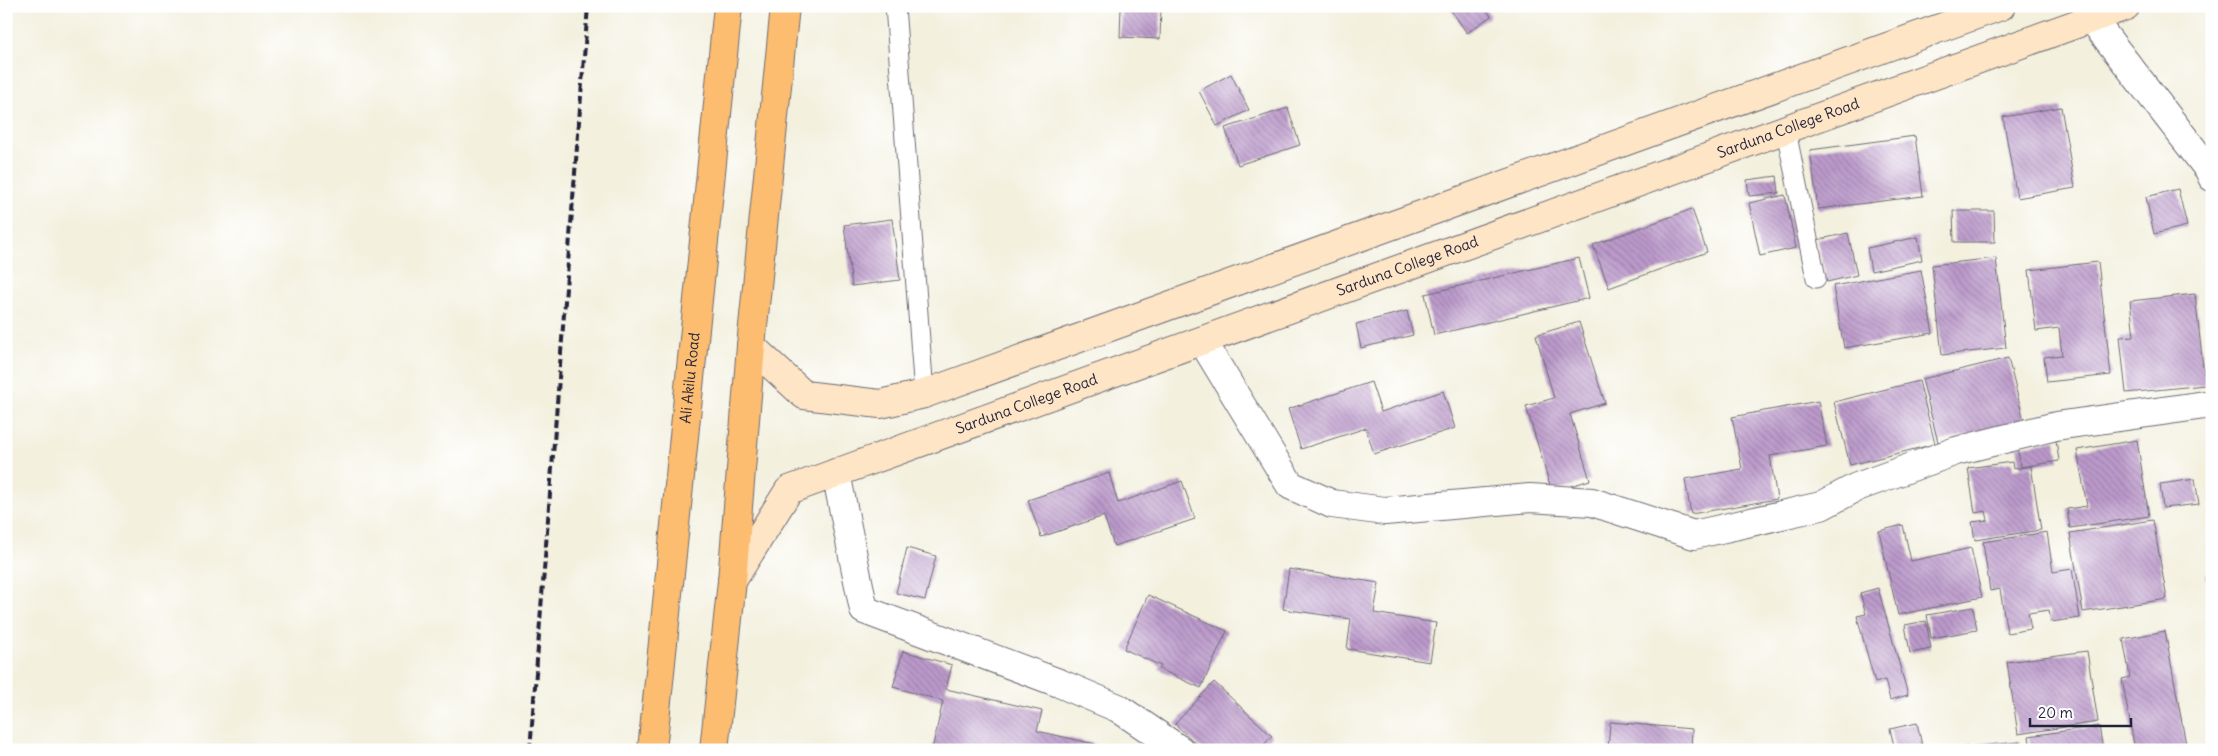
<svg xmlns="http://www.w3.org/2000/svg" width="2218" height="756" viewBox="0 0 2218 756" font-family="Delius,sans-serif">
	<defs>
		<pattern id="building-back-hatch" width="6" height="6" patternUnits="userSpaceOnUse" patternTransform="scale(1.25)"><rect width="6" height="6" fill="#bc9acb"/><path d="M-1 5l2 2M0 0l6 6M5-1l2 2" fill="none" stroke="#987da6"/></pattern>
	</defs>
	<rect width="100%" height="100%" fill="#fff"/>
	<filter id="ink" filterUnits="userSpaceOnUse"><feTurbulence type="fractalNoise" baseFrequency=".02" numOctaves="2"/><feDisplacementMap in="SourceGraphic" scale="10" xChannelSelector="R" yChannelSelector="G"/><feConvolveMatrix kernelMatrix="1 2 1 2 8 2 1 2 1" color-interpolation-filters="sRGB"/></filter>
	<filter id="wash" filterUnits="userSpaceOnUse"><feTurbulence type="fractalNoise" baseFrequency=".0096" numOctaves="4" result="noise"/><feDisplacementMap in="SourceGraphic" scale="20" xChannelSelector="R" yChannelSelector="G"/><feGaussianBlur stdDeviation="1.12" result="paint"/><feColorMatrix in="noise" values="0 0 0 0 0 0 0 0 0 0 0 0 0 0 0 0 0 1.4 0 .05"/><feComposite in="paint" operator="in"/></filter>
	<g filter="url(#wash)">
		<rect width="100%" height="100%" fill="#f3f0de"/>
		<g id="blocks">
			<g fill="url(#building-back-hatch)">
				<path d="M 1121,6 L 1161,6 L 1160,39 L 1120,37 Z"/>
				<path d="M 1448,6 L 1484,6 L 1491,16 L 1467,33 Z"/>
				<path d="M 1231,74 L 1249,110 L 1217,126 L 1199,91 Z"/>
				<path d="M 2061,107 L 2075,188 L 2017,198 L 2003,117 Z"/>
				<path d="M 1288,108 L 1300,145 L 1238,165 L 1225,128 Z"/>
				<path d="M 1915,136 L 1923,196 L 1818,209 L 1810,150 Z"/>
				<path d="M 1777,176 L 1779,193 L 1749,196 L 1747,180 Z"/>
				<path d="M 2178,189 L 2187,226 L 2154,234 L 2146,197 Z"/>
				<path d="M 1785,195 L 1796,248 L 1760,256 L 1749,203 Z"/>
				<path d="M 1692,209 L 1707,252 L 1609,288 L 1593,245 Z"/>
				<path d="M 1953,211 L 1994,211 L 1995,242 L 1954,242 Z"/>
				<path d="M 892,219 L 900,280 L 852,286 L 844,225 Z"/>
				<path d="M 1848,233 L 1857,275 L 1827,282 L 1817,240 Z"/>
				<path d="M 1918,237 L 1922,260 L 1871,271 L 1867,248 Z"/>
				<path d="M 1579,258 L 1589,298 L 1434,335 L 1425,294 Z"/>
				<path d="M 1996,258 L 2006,348 L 1942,355 L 1932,265 Z"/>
				<path d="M 2098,262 L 2111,375 L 2047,382 L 2044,357 L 2062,355 L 2059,328 L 2036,331 L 2029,270 Z"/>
				<path d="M 1921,270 L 1933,333 L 1844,348 L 1833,286 Z"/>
				<path d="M 2195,294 L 2205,385 L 2126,393 L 2120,337 L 2134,336 L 2130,301 Z"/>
				<path d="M 1407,311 L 1413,335 L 1361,348 L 1356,324 Z"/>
				<path d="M 1579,322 L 1605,403 L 1570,414 L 1590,480 L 1552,492 L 1526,406 L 1554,398 L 1536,335 Z"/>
				<path d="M 2008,358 L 2024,421 L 1938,442 L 1922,379 Z"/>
				<path d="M 1919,381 L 1935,444 L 1850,465 L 1834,402 Z"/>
				<path d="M 1371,382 L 1381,412 L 1443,391 L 1455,428 L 1374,454 L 1366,428 L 1301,449 L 1288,409 Z"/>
				<path d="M 1818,401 L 1827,446 L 1770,456 L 1777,499 L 1691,514 L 1685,479 L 1742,469 L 1732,417 Z"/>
				<path d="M 2056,440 L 2059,461 L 2021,467 L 2017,447 Z"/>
				<path d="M 2137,440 L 2149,516 L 2070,528 L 2067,509 L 2087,506 L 2077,450 Z"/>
				<path d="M 2012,462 L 2013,469 L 2031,466 L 2041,530 L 1975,540 L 1972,522 L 1988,520 L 1986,511 L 1975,513 L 1968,468 Z"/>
				<path d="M 1109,473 L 1118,503 L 1182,481 L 1195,519 L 1114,546 L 1104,516 L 1041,537 L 1028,500 Z"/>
				<path d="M 2195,479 L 2199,504 L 2163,508 L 2160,484 Z"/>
				<path d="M 2153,520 L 2167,599 L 2083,612 L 2070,533 Z"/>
				<path d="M 1903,525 L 1911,561 L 1971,548 L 1982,597 L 1898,615 L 1879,531 Z"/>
				<path d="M 2047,532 L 2053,572 L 2072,569 L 2080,618 L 2051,622 L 2049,610 L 2028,613 L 2031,629 L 2007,633 L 2000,589 L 1990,591 L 1983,542 Z"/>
				<path d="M 907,548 L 936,556 L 925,600 L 896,593 Z"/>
				<path d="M 1289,569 L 1379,583 L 1374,613 L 1436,623 L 1430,662 L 1347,649 L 1351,619 L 1283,609 Z"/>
				<path d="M 2212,573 L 2212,599 L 2210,599 L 2206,574 Z"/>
				<path d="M 1878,588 L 1908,695 L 1890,700 L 1885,680 L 1875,683 L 1857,616 L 1866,614 L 1860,593 Z"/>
				<path d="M 1148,595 L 1227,631 L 1201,688 L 1159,669 L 1161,666 L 1124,649 Z"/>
				<path d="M 1973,607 L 1977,630 L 1931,638 L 1927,615 Z"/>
				<path d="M 1926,621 L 1931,649 L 1910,653 L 1905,625 Z"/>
				<path d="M 2165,631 L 2187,750 L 2135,750 L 2122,679 L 2130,677 L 2123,639 Z"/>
				<path d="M 903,651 L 952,665 L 946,689 L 1042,711 L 1037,731 L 1095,744 L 1093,750 L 932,750 L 943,701 L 893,687 Z"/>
				<path d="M 2087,651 L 2098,722 L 2018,734 L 2007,662 Z"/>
				<path d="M 1214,682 L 1272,736 L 1259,750 L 1203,750 L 1175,724 Z"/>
				<path d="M 1610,722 L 1692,729 L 1691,750 L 1608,750 Z"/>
				<path d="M 1917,723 L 1923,750 L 1895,750 L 1890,729 Z"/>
				<path d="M 2099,726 L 2103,750 L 2031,750 L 2029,736 Z"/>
				<path d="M 2020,742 L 2021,750 L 1955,750 L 1955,748 Z"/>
			</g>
		</g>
	</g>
	<g filter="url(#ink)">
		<use href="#blocks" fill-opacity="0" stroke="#6b6a74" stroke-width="1"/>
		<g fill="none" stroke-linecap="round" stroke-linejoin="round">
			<g stroke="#6b6a74" stroke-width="21">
				<g id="lane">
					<path d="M 895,6 L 924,394"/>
					<path d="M 1786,131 L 1816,278"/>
				</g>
			</g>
			<g stroke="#6b6a74" stroke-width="30">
				<g id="street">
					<path d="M 2092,19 L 2209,170 L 2212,177"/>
					<path d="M 1203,342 L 1290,485 L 1332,504 L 1385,511 L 1530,498 L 1592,502 L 1694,535 L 1821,506 L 1857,487 L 1956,451 L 2056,426 L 2212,404"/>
					<path d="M 836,473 L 864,610 L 1059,683 L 1118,708 L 1180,750"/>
				</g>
			</g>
			<g stroke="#6b6a74" stroke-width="30">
				<g id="secondary">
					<path d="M 751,346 L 804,395 L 880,404 L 924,394 L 2001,6"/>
					<path id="s1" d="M 732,581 L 789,490 L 2126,6"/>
				</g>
			</g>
			<g stroke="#6b6a74" stroke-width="30">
				<g id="primary">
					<path id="s2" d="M 652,750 L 728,6"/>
					<path d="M 714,750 L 732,581 L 751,346 L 785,6"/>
				</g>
			</g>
			<use href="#lane" stroke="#fff" stroke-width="19"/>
			<use href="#street" stroke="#fff" stroke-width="28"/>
			<use href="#secondary" stroke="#fee5c5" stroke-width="28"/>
			<use href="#primary" stroke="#fcbd6f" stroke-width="28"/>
			<path stroke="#22223b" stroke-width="4" stroke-dasharray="8 4" stroke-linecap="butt" d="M 530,750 L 588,6"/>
		</g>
	</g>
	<g text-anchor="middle" stroke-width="5" stroke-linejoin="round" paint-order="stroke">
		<g font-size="15" fill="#22223b" stroke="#fff">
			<text dy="5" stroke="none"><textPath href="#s1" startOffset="1170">Sarduna College Road</textPath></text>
			<text dy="5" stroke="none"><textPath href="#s1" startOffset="765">Sarduna College Road</textPath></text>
			<text dy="5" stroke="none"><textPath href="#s2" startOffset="374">Ali Akilu Road</textPath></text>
			<text dy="5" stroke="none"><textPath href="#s1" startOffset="360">Sarduna College Road</textPath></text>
		</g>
	</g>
	<rect width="2218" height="756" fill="none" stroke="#fff" stroke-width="25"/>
	<path d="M2030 718v8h101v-8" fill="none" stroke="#22223b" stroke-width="2.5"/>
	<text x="2038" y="718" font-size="15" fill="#22223b" stroke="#ffffff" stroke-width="4" paint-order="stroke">20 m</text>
</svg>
